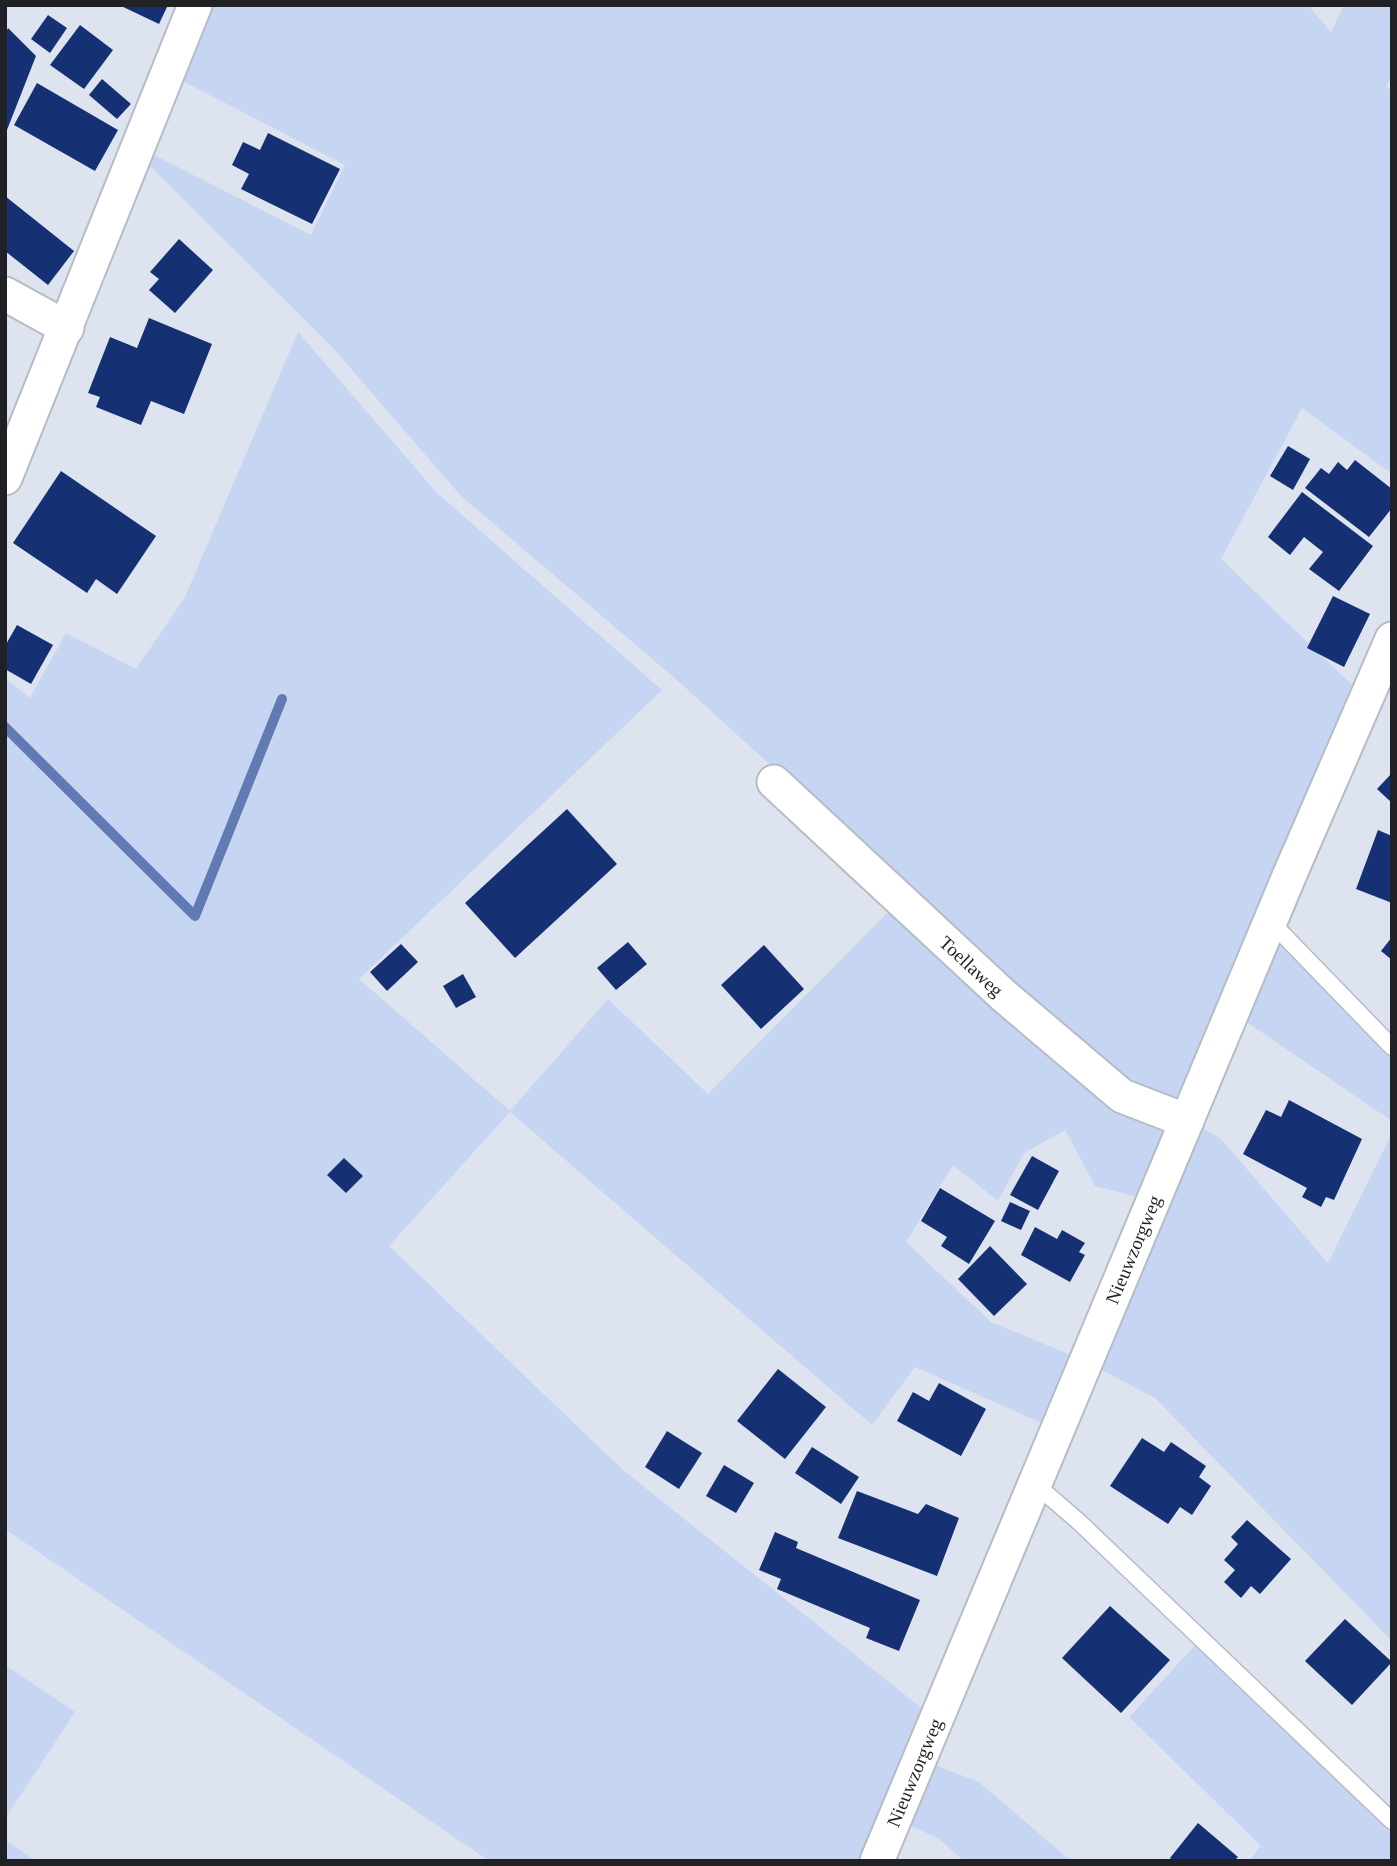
<svg xmlns="http://www.w3.org/2000/svg" width="1397" height="1866" viewBox="0 0 1397 1866" font-family="Georgia,serif">
	<rect width="100%" height="100%" fill="#dee4ef"/>
	<g fill="#c6d5f2">
		<path d="M 204,5 L 1308,5 L 1331,32 L 1344,5 L 1392,5 L 1392,77 L 1386,86 L 1392,91 L 1392,474 L 1302,408 L 1221,559 L 1356,689 L 1179,1100 L 1148,1097 L 1125,1088 L 678,681 L 460,495 L 334,349 L 148,164 L 146,151 L 311,235 L 345,165 L 173,76 Z"/>
		<path d="M 298,332 L 437,493 L 662,690 L 359,979 L 510,1111 L 608,999 L 708,1094 L 895,905 L 1165,1129 L 1138,1197 L 1095,1186 L 1065,1130 L 1024,1153 L 998,1201 L 953,1165 L 906,1242 L 991,1322 L 1073,1356 L 1044,1424 L 915,1367 L 872,1425 L 510,1112 L 389,1246 L 624,1471 L 923,1709 L 860,1861 L 489,1861 L 5,1529 L 5,678 L 30,698 L 66,633 L 136,669 L 185,597 Z"/>
		<path d="M 1279,943 L 1392,1056 L 1392,1121 L 1245,1021 Z"/>
		<path d="M 1197,1126 L 1220,1138 L 1328,1263 L 1392,1133 L 1392,1641 L 1155,1398 L 1094,1366 Z"/>
		<path d="M 1201,1639 L 1392,1826 L 1392,1861 L 1249,1861 L 1261,1846 L 1129,1717 Z"/>
		<path d="M 5,1665 L 75,1712 L 5,1819 Z"/>
		<path d="M 932,1764 L 979,1782 L 1071,1861 L 964,1861 L 938,1838 L 908,1825 Z"/>
		<path d="M 5,1840 L 36,1861 L 5,1861 Z"/>
	</g>
	<g fill="none" stroke-linecap="round" stroke-linejoin="round">
		<path stroke="#607bb2" stroke-width="10" d="M 5,727 L 195,916 L 282,699"/>
	</g>
	<g fill="#153173">
		<path d="M 119,5 L 168,5 L 159,24 Z"/>
		<path d="M 48,15 L 67,28 L 50,53 L 31,39 Z"/>
		<path d="M 80,25 L 113,50 L 84,89 L 50,65 Z"/>
		<path d="M 8,28 L 36,56 L 5,135 L 5,35 Z"/>
		<path d="M 102,79 L 131,104 L 117,119 L 89,95 Z"/>
		<path d="M 37,83 L 118,130 L 95,171 L 14,125 Z"/>
		<path d="M 268,133 L 340,169 L 312,224 L 241,189 L 249,174 L 232,165 L 243,142 L 260,150 Z"/>
		<path d="M 5,196 L 74,251 L 48,285 L 5,251 Z"/>
		<path d="M 179,239 L 213,270 L 175,313 L 149,290 L 159,279 L 150,272 Z"/>
		<path d="M 149,318 L 212,344 L 184,414 L 151,401 L 141,425 L 96,407 L 100,397 L 88,393 L 110,337 L 137,348 Z"/>
		<path d="M 1288,446 L 1310,459 L 1293,490 L 1270,476 Z"/>
		<path d="M 1355,460 L 1392,489 L 1392,508 L 1369,537 L 1305,488 L 1321,468 L 1329,474 L 1338,462 L 1347,470 Z"/>
		<path d="M 61,471 L 156,536 L 117,594 L 96,579 L 87,593 L 13,543 Z"/>
		<path d="M 1302,492 L 1373,546 L 1339,591 L 1309,569 L 1323,552 L 1304,537 L 1290,555 L 1268,537 Z"/>
		<path d="M 1333,596 L 1370,614 L 1344,667 L 1307,648 Z"/>
		<path d="M 17,625 L 53,645 L 31,684 L 5,669 L 5,646 Z"/>
		<path d="M 1392,773 L 1392,803 L 1377,789 Z"/>
		<path d="M 567,809 L 617,864 L 515,958 L 465,903 Z"/>
		<path d="M 1378,830 L 1392,836 L 1392,903 L 1356,889 Z"/>
		<path d="M 1392,937 L 1392,960 L 1381,951 Z"/>
		<path d="M 628,942 L 647,964 L 616,990 L 597,968 Z"/>
		<path d="M 401,944 L 418,962 L 387,991 L 370,972 Z"/>
		<path d="M 764,945 L 804,989 L 761,1029 L 721,985 Z"/>
		<path d="M 463,974 L 476,997 L 456,1008 L 443,986 Z"/>
		<path d="M 1289,1100 L 1362,1139 L 1334,1200 L 1326,1197 L 1321,1207 L 1302,1197 L 1307,1188 L 1243,1154 L 1266,1110 L 1281,1117 Z"/>
		<path d="M 1032,1156 L 1059,1171 L 1038,1210 L 1010,1195 Z"/>
		<path d="M 344,1158 L 363,1176 L 346,1193 L 327,1175 Z"/>
		<path d="M 940,1188 L 995,1221 L 969,1264 L 941,1246 L 947,1237 L 921,1221 Z"/>
		<path d="M 1010,1202 L 1030,1211 L 1021,1230 L 1001,1221 Z"/>
		<path d="M 1035,1227 L 1057,1239 L 1062,1230 L 1085,1243 L 1079,1252 L 1085,1255 L 1070,1282 L 1021,1255 Z"/>
		<path d="M 990,1246 L 1027,1284 L 994,1316 L 958,1279 Z"/>
		<path d="M 778,1369 L 826,1407 L 785,1459 L 737,1421 Z"/>
		<path d="M 939,1383 L 986,1409 L 961,1456 L 897,1421 L 913,1392 L 929,1401 Z"/>
		<path d="M 667,1431 L 702,1453 L 679,1489 L 645,1467 Z"/>
		<path d="M 1142,1438 L 1164,1452 L 1171,1442 L 1206,1466 L 1199,1477 L 1211,1486 L 1192,1515 L 1180,1507 L 1168,1524 L 1110,1486 Z"/>
		<path d="M 812,1447 L 859,1477 L 841,1504 L 795,1473 Z"/>
		<path d="M 724,1465 L 754,1483 L 736,1513 L 706,1496 Z"/>
		<path d="M 857,1491 L 918,1514 L 926,1504 L 959,1518 L 937,1576 L 838,1538 Z"/>
		<path d="M 1247,1520 L 1291,1559 L 1260,1594 L 1251,1586 L 1241,1598 L 1224,1582 L 1235,1570 L 1224,1560 L 1238,1544 L 1231,1537 Z"/>
		<path d="M 775,1532 L 798,1542 L 796,1548 L 920,1600 L 899,1651 L 866,1638 L 870,1628 L 777,1589 L 781,1579 L 759,1570 Z"/>
		<path d="M 1110,1606 L 1170,1660 L 1121,1713 L 1062,1658 Z"/>
		<path d="M 1345,1619 L 1392,1662 L 1352,1705 L 1305,1661 Z"/>
		<path d="M 1198,1823 L 1238,1857 L 1234,1861 L 1173,1861 L 1170,1858 Z"/>
	</g>
	<g fill="none" stroke-linecap="round" stroke-linejoin="round">
		<g stroke="#b6bcc7" stroke-width="19">
			<g id="lane">
				<path d="M 1270,921 L 1392,1047"/>
				<path d="M 1034,1483 L 1078,1521 L 1392,1821"/>
			</g>
		</g>
		<g stroke="#b6bcc7" stroke-width="37">
			<g id="street">
				<path d="M 5,294 L 67,328"/>
				<path d="M 5,478 L 195,5"/>
				<path id="s1" d="M 774,782 L 1003,995 L 1122,1096 L 1187,1121"/>
				<path id="s2" d="M 877,1861 L 1290,874 L 1392,639"/>
			</g>
		</g>
		<use href="#lane" stroke="#fff" stroke-width="16"/>
		<use href="#street" stroke="#fff" stroke-width="33"/>
	</g>
	<g text-anchor="middle" stroke-width="7" stroke-linejoin="round" paint-order="stroke">
		<g font-size="19" fill="#1f2125" stroke="#ebf1fd">
			<text dy="7" stroke="none"><textPath href="#s1" startOffset="270">Toellaweg</textPath></text>
			<text dy="7" stroke="none"><textPath href="#s2" startOffset="663">Nieuwzorgweg</textPath></text>
			<text dy="7" stroke="none"><textPath href="#s2" startOffset="96">Nieuwzorgweg</textPath></text>
		</g>
	</g>
	<rect width="1397" height="1866" fill="none" stroke="#1f2125" stroke-width="14"/>
</svg>
